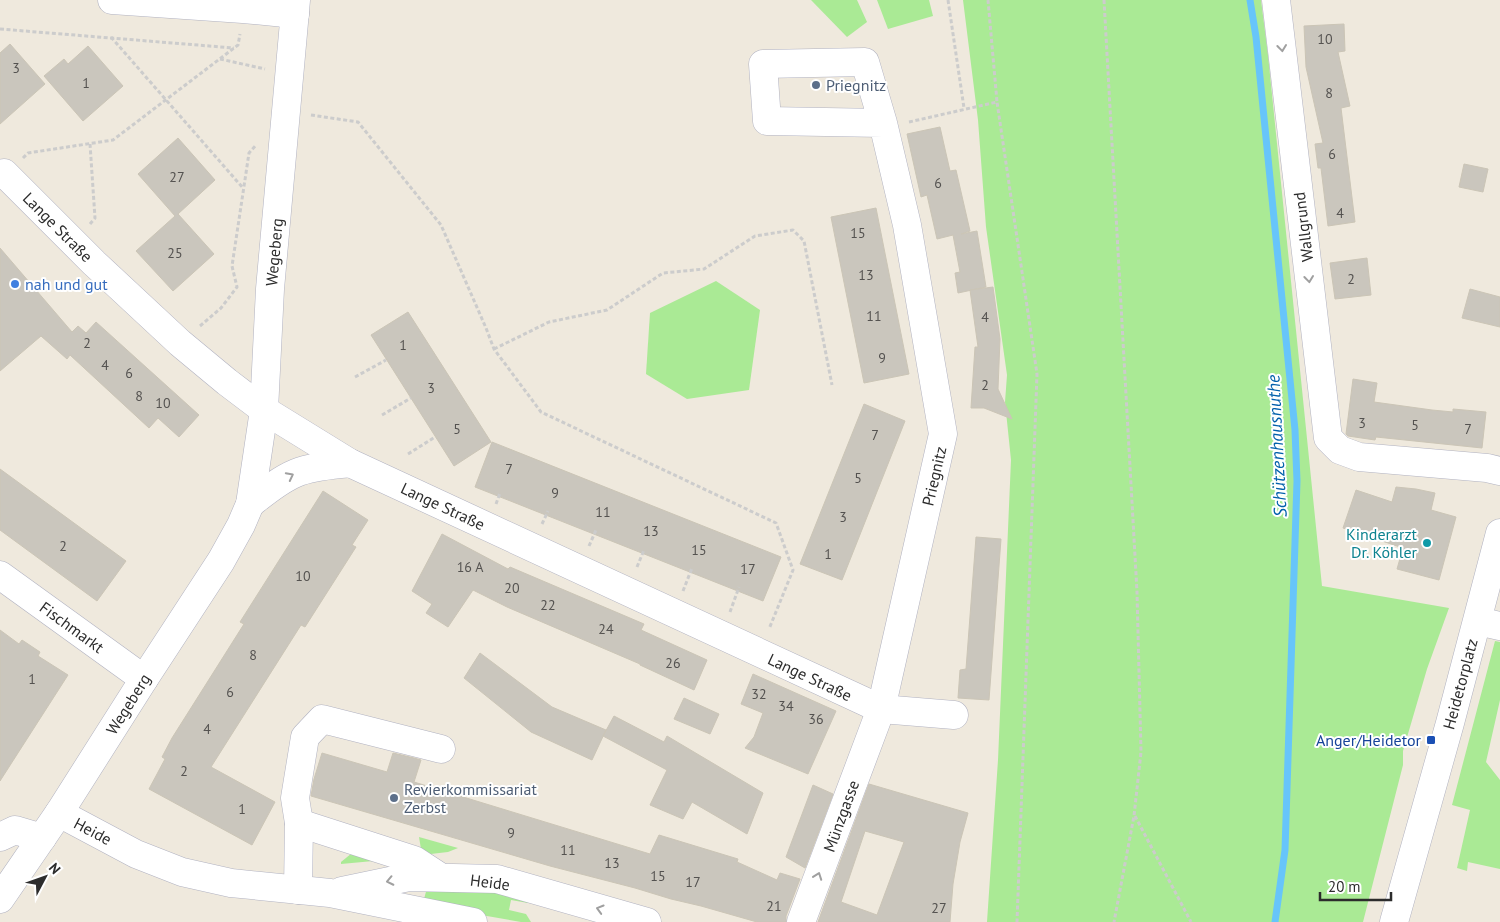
<svg xmlns="http://www.w3.org/2000/svg" width="1500" height="922" viewBox="0 0 1500 922" font-family="'PT Sans',sans-serif">
	<rect width="100%" height="100%" fill="#efe9dd"/>
	<g fill="#aaea95">
		<path d="M 811,0 L 857,0 L 867,22 L 847,37 Z"/>
		<path d="M 877,0 L 929,0 L 933,16 L 888,29 Z"/>
		<path d="M 963,0 L 1261,0 L 1268,55 L 1322,586 L 1449,608 L 1427,669 L 1403,751 L 1403,765 L 1363,922 L 987,922 L 998,760 L 1011,460 L 1005,402 L 1007,375 L 986,227 L 978,120 Z"/>
		<path d="M 716,281 L 760,310 L 749,390 L 687,399 L 646,374 L 650,313 Z"/>
		<path d="M 1495,641 L 1500,642 L 1500,700 L 1486,762 L 1500,780 L 1500,869 L 1468,862 L 1467,871 L 1457,868 L 1470,810 L 1452,805 Z"/>
		<path d="M 419,837 L 458,848 L 448,852 L 422,855 Z"/>
		<path d="M 357,849 L 384,860 L 341,864 L 341,862 Z"/>
		<path d="M 465,885 L 539,898 L 528,903 L 511,900 L 509,910 L 526,914 L 531,922 L 521,922 L 458,911 L 424,899 L 427,888 Z"/>
	</g>
	<g fill="none" stroke-linecap="round" stroke-linejoin="round">
		<path stroke="#67c5fa" stroke-width="7" d="M 1250,0 L 1256,37 L 1295,430 L 1297,481 L 1285,850 L 1275,922"/>
	</g>
	<g fill="#cac6bd" stroke="#cbc5b6" fill-rule="evenodd">
		<path d="M 1344,24 L 1345,51 L 1338,52 L 1350,106 L 1341,108 L 1355,222 L 1328,226 L 1321,168 L 1318,168 L 1315,144 L 1323,143 L 1306,67 L 1304,26 Z"/>
		<path d="M 10,44 L 45,84 L 0,124 L 0,53 Z"/>
		<path d="M 88,46 L 123,86 L 83,121 L 44,76 L 64,59 L 68,64 Z"/>
		<path d="M 940,127 L 950,171 L 956,170 L 970,231 L 961,234 L 977,231 L 986,287 L 958,293 L 955,273 L 960,272 L 953,235 L 937,239 L 927,195 L 921,197 L 907,134 Z"/>
		<path d="M 178,138 L 215,180 L 178,214 L 214,254 L 173,291 L 136,251 L 175,216 L 138,174 Z"/>
		<path d="M 1464,164 L 1488,169 L 1483,192 L 1459,187 Z"/>
		<path d="M 876,208 L 909,374 L 864,383 L 831,217 Z"/>
		<path d="M 0,248 L 72,332 L 78,326 L 86,333 L 96,322 L 199,415 L 179,437 L 158,418 L 149,428 L 70,355 L 67,359 L 41,336 L 0,371 Z"/>
		<path d="M 1367,258 L 1371,295 L 1335,299 L 1330,263 Z"/>
		<path d="M 993,287 L 1000,339 L 998,389 L 1012,419 L 984,408 L 971,408 L 975,347 L 978,347 L 970,290 Z"/>
		<path d="M 1470,289 L 1500,297 L 1500,327 L 1462,318 Z"/>
		<path d="M 408,312 L 491,442 L 454,466 L 371,335 Z"/>
		<path d="M 1353,379 L 1377,383 L 1374,402 L 1432,410 L 1453,412 L 1453,409 L 1486,412 L 1482,448 L 1376,437 L 1375,440 L 1348,436 L 1346,434 Z"/>
		<path d="M 864,404 L 905,421 L 842,580 L 800,564 Z"/>
		<path d="M 492,442 L 781,557 L 763,601 L 475,487 Z"/>
		<path d="M 0,469 L 126,561 L 97,601 L 0,530 Z"/>
		<path d="M 1396,487 L 1416,489 L 1435,493 L 1431,510 L 1456,517 L 1439,580 L 1397,569 L 1403,548 L 1343,528 L 1356,490 L 1392,502 Z"/>
		<path d="M 323,491 L 368,520 L 352,545 L 356,547 L 305,627 L 301,625 L 211,767 L 275,802 L 252,845 L 149,789 L 165,759 L 162,757 L 172,738 L 244,624 L 240,622 Z"/>
		<path d="M 442,534 L 508,569 L 510,567 L 644,624 L 641,630 L 707,660 L 694,690 L 640,665 L 640,664 L 507,607 L 473,590 L 448,627 L 426,613 L 432,604 L 412,591 Z"/>
		<path d="M 976,537 L 1001,539 L 989,700 L 958,698 L 960,670 L 966,669 Z"/>
		<path d="M 0,630 L 19,644 L 22,640 L 40,652 L 38,656 L 68,675 L 0,781 Z"/>
		<path d="M 480,653 L 552,707 L 606,730 L 592,760 L 531,732 L 464,678 Z"/>
		<path d="M 753,674 L 836,711 L 808,774 L 745,748 L 754,737 L 763,713 L 741,704 Z"/>
		<path d="M 684,698 L 719,714 L 710,734 L 674,719 Z"/>
		<path d="M 614,716 L 664,742 L 667,736 L 763,793 L 747,834 L 692,802 L 683,819 L 650,805 L 667,770 L 603,736 Z"/>
		<path d="M 322,753 L 387,772 L 393,753 L 414,758 L 421,760 L 414,782 L 650,854 L 659,835 L 738,859 L 737,862 L 777,880 L 780,873 L 800,879 L 786,916 L 786,922 L 757,922 L 701,906 L 671,899 L 635,888 L 550,866 L 311,796 L 314,779 Z"/>
		<path d="M 869,784 L 968,813 L 960,842 L 953,884 L 950,922 L 818,922 ZM 865,831 L 904,842 L 877,915 L 841,902 Z"/>
		<path d="M 813,785 L 833,794 L 805,868 L 786,857 Z"/>
	</g>
	<g fill="none" stroke-linecap="round" stroke-linejoin="round">
		<g stroke="#b1b2c1" stroke-width="29">
			<g id="minor">
				<path d="M 112,0 L 243,9 L 295,14"/>
				<path d="M 1276,0 L 1328,438 L 1340,450 L 1359,457 L 1487,468 L 1500,471"/>
				<path d="M 4,173 L 94,263 L 180,343 L 227,382 L 264,410 L 350,463 L 881,709 L 954,715"/>
				<path d="M 250,504 C 264,493 279,480 296,473 C 312,466 333,465 350,463"/>
				<path d="M 0,575 L 144,679"/>
				<path d="M 1478,621 L 1500,626"/>
				<path d="M 59,813 L 136,854 L 182,872 L 231,883 L 330,893 L 473,922"/>
				<path d="M 299,823 L 414,860 L 437,875"/>
				<path d="M 0,837 L 15,830 L 42,838"/>
				<path d="M 298,890 L 299,823 L 295,798 L 305,737 L 322,719 L 441,749"/>
				<path d="M 342,891 L 409,877 L 497,879 L 647,922"/>
				<path d="M 0,899 L 59,813 L 144,679 L 221,561 L 241,525 L 250,504 L 264,410 L 270,289 L 296,0"/>
				<path d="M 801,922 L 881,709 L 943,434 L 907,225 L 883,123 L 865,62 L 763,64 L 767,121 L 883,123"/>
				<path d="M 1394,922 L 1450,723 L 1500,533"/>
			</g>
		</g>
		<g stroke="#ccc" stroke-width="3" stroke-dasharray="4 2.5" stroke-linecap="butt">
			<path d="M 948,0 L 964,108"/>
			<path d="M 988,0 L 997,102"/>
			<path d="M 1104,0 L 1137,592 L 1141,752 L 1134,816 L 1114,922"/>
			<path d="M 0,29 L 234,48"/>
			<path d="M 111,37 L 243,188"/>
			<path d="M 220,59 L 265,69"/>
			<path d="M 311,115 L 358,122 L 441,225 L 486,328 L 494,349 L 541,412 L 776,523 L 793,570 L 769,629"/>
			<path d="M 909,122 L 997,102 L 1037,374 L 1017,922"/>
			<path d="M 23,158 L 28,153 L 113,140 L 238,45 L 240,34"/>
			<path d="M 90,224 L 95,218 L 90,144"/>
			<path d="M 200,326 L 221,308 L 237,287 L 232,266 L 249,153 L 256,145"/>
			<path d="M 494,349 L 549,322 L 607,310 L 663,273 L 704,269 L 755,236 L 793,230 L 804,241 L 832,385"/>
			<path d="M 355,377 L 386,360"/>
			<path d="M 382,415 L 411,398"/>
			<path d="M 408,454 L 435,437"/>
			<path d="M 496,504 L 500,493"/>
			<path d="M 542,524 L 548,511"/>
			<path d="M 589,546 L 596,530"/>
			<path d="M 637,567 L 644,550"/>
			<path d="M 683,591 L 692,568"/>
			<path d="M 730,612 L 739,587"/>
			<path d="M 1135,816 L 1191,922"/>
		</g>
		<use href="#minor" stroke="#fff" stroke-width="28"/>
	</g>
	<defs><path id="oneway-chevron" d="M-2-3.5L2.5 0L-2 3.5" fill="none" stroke-width="1.6" stroke-linecap="round" stroke-linejoin="round" transform="scale(1.25)"/></defs>
	<g stroke="#a0a0a0">
		<use href="#oneway-chevron" transform="translate(1282 48) rotate(83)"/>
		<use href="#oneway-chevron" transform="translate(1309 279) rotate(83)"/>
		<use href="#oneway-chevron" transform="translate(290 476) rotate(-27)"/>
		<use href="#oneway-chevron" transform="translate(818 876) rotate(-70)"/>
		<use href="#oneway-chevron" transform="translate(390 881) rotate(168)"/>
		<use href="#oneway-chevron" transform="translate(600 909) rotate(-164)"/>
	</g>
	<g fill="#5c6f8a" stroke="#fff" stroke-width="2">
		<circle cx="816" cy="85" r="5"/>
		<circle cx="394" cy="798" r="5"/>
	</g>
	<circle fill="#3f7fe0" stroke="#fff" stroke-width="2" cx="15" cy="284" r="5"/>
	<circle fill="#0f9aa8" stroke="#fff" stroke-width="2" cx="1427" cy="543" r="5"/>
	<rect fill="#1a4fb4" stroke="#fff" stroke-width="2" x="1426" y="735" width="10" height="10" rx="2.5"/>
	<g text-anchor="middle" stroke-width="4" stroke-linejoin="round" paint-order="stroke">
		<g font-size="14" fill="#545250">
			<text x="1325" y="44">10</text>
			<text x="16" y="73">3</text>
			<text x="86" y="88">1</text>
			<text x="1329" y="98">8</text>
			<text x="1332" y="159">6</text>
			<text x="177" y="182">27</text>
			<text x="938" y="188">6</text>
			<text x="1340" y="218">4</text>
			<text x="858" y="238">15</text>
			<text x="175" y="258">25</text>
			<text x="866" y="280">13</text>
			<text x="1351" y="284">2</text>
			<text x="874" y="321">11</text>
			<text x="985" y="322">4</text>
			<text x="87" y="348">2</text>
			<text x="403" y="350">1</text>
			<text x="882" y="363">9</text>
			<text x="105" y="370">4</text>
			<text x="129" y="378">6</text>
			<text x="985" y="390">2</text>
			<text x="431" y="393">3</text>
			<text x="139" y="401">8</text>
			<text x="163" y="408">10</text>
			<text x="1362" y="428">3</text>
			<text x="1415" y="430">5</text>
			<text x="457" y="434">5</text>
			<text x="1468" y="434">7</text>
			<text x="875" y="440">7</text>
			<text x="509" y="474">7</text>
			<text x="858" y="483">5</text>
			<text x="555" y="498">9</text>
			<text x="603" y="517">11</text>
			<text x="843" y="522">3</text>
			<text x="651" y="536">13</text>
			<text x="63" y="551">2</text>
			<text x="699" y="555">15</text>
			<text x="828" y="559">1</text>
			<text x="470" y="572">16 A</text>
			<text x="748" y="574">17</text>
			<text x="303" y="581">10</text>
			<text x="512" y="593">20</text>
			<text x="548" y="610">22</text>
			<text x="606" y="634">24</text>
			<text x="253" y="660">8</text>
			<text x="673" y="668">26</text>
			<text x="32" y="684">1</text>
			<text x="230" y="697">6</text>
			<text x="759" y="699">32</text>
			<text x="786" y="711">34</text>
			<text x="816" y="724">36</text>
			<text x="207" y="734">4</text>
			<text x="184" y="776">2</text>
			<text x="242" y="814">1</text>
			<text x="511" y="838">9</text>
			<text x="568" y="855">11</text>
			<text x="612" y="868">13</text>
			<text x="658" y="881">15</text>
			<text x="693" y="887">17</text>
			<text x="774" y="911">21</text>
			<text x="939" y="913">27</text>
		</g>
		<g font-size="16" fill="#4e5e75" stroke="#fff" text-anchor="start">
			<text x="826" y="91">Priegnitz</text>
			<text x="404" y="795">Revierkommissariat<tspan x="404" dy="18">Zerbst</tspan></text>
		</g>
		<g font-size="16" fill="#2c2c2c" stroke="#fff">
			<text transform="translate(58 227) rotate(45)" y="6">Lange Straße</text>
			<text transform="translate(1303 227) rotate(-97)" y="6">Wallgrund</text>
			<text transform="translate(274 252) rotate(-85)" y="6">Wegeberg</text>
			<text transform="translate(934 476) rotate(-77)" y="6">Priegnitz</text>
			<text transform="translate(443 506) rotate(25)" y="6">Lange Straße</text>
			<text transform="translate(72 627) rotate(36)" y="6">Fischmarkt</text>
			<text transform="translate(810 677) rotate(25)" y="6">Lange Straße</text>
			<text transform="translate(1460 684) rotate(-75)" y="6">Heidetorplatz</text>
			<text transform="translate(128 704) rotate(-58)" y="6">Wegeberg</text>
			<text transform="translate(841 816) rotate(-70)" y="6">Münzgasse</text>
			<text transform="translate(93 831) rotate(28)" y="6">Heide</text>
			<text transform="translate(490 882) rotate(7)" y="6">Heide</text>
		</g>
		<g font-size="16" fill="#366cbe" stroke="#fff" text-anchor="start">
			<text x="25" y="290">nah und gut</text>
		</g>
		<g font-size="16" fill="#0d838f" stroke="#fff" text-anchor="end">
			<text x="1417" y="540">Kinderarzt<tspan x="1417" dy="18">Dr. Köhler</tspan></text>
		</g>
		<g font-size="16" fill="#164399" stroke="#fff" text-anchor="end">
			<text x="1421" y="746">Anger/Heidetor</text>
		</g>
		<g font-size="18" font-style="italic" fill="#0160ab" stroke="#fff">
			<text transform="translate(1277 446) rotate(-93)" y="6">Schützenhausnuthe</text>
		</g>
	</g>
	<g transform="translate(45 877) rotate(49)" stroke="#ffffff" stroke-width="4" paint-order="stroke">
	<path d="M0-4L9 19L0 12L-9 19Z" fill="#2c2c2c"/>
	<text y="-8" font-size="14" font-weight="bold" text-anchor="middle" fill="#2c2c2c">N</text>
	</g>
	<path d="M1320 892v8h71v-8" fill="none" stroke="#2c2c2c" stroke-width="2.5"/>
	<text x="1328" y="892" font-size="15" fill="#2c2c2c" stroke="#ffffff" stroke-width="4" paint-order="stroke">20 m</text>
</svg>
